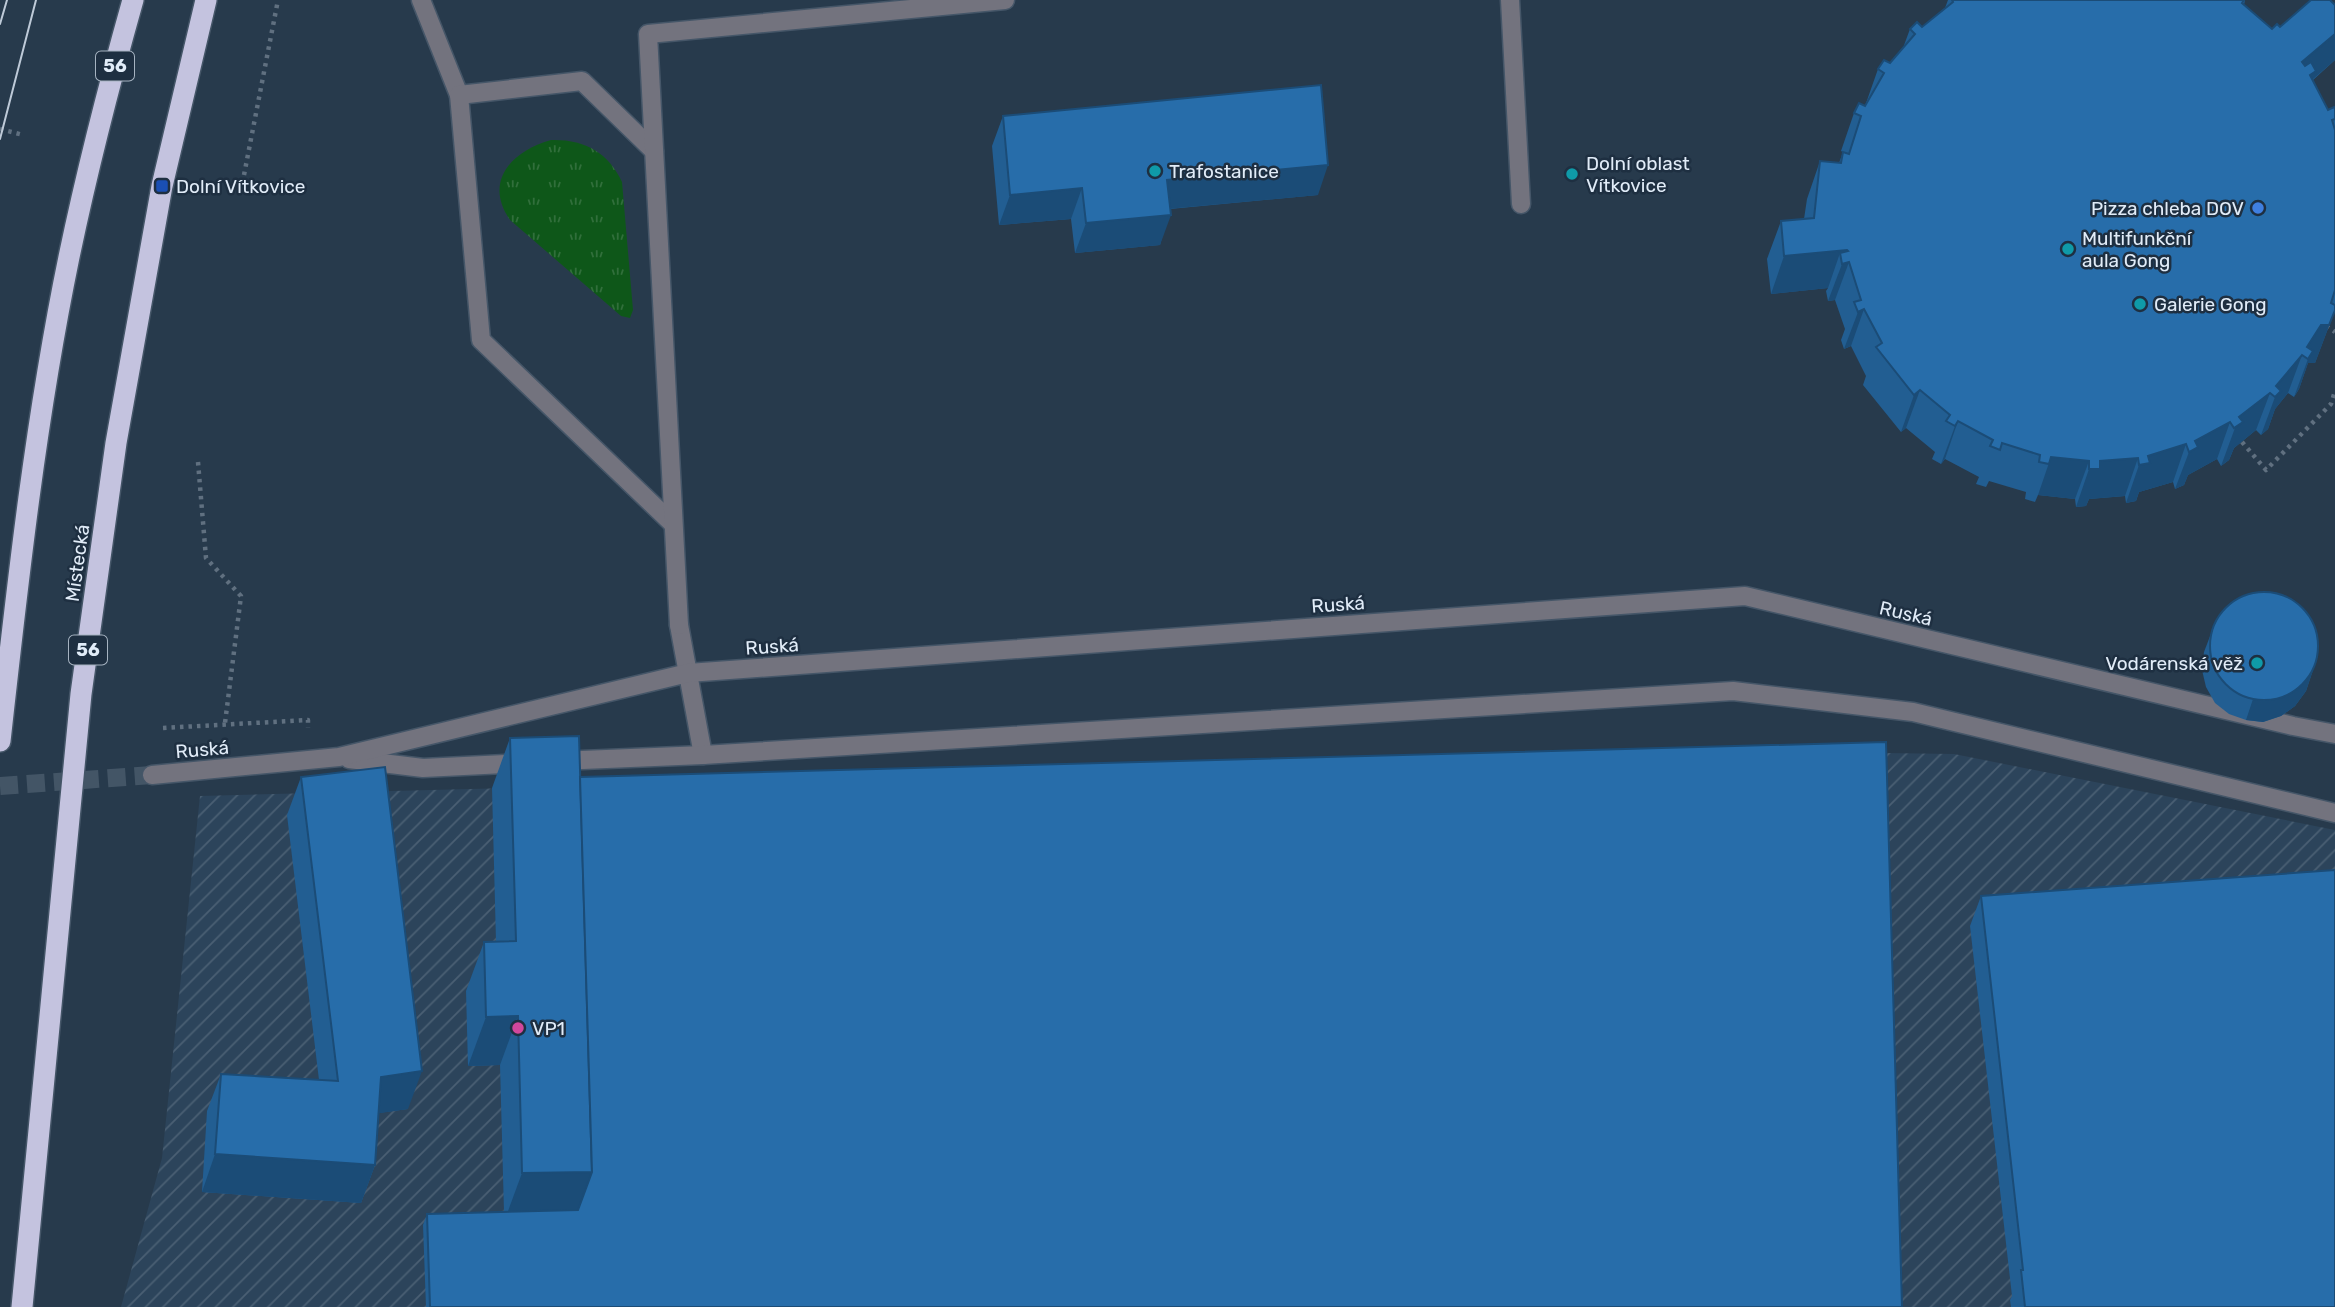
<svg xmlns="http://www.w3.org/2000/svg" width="2335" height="1307" viewBox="0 0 2335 1307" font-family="Rubik,sans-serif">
	<defs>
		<pattern id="industrial-furrows" width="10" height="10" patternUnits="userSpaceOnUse" patternTransform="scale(1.75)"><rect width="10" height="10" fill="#2c445b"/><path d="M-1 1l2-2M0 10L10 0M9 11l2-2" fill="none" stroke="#4a5f73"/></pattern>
		<pattern id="grass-tufts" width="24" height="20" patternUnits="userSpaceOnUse" patternTransform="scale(1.75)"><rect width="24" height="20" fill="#0e5719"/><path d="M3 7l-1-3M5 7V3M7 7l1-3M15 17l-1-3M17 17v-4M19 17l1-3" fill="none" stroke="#316f3b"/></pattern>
	</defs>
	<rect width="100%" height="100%" fill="#273a4c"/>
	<path fill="url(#industrial-furrows)" d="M 1883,753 L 1954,754 L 2335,830 L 2335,1307 L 121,1307 L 162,1158 L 200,796 Z"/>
	<path fill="url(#grass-tufts)" d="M 551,140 C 584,139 608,152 622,182 L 633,310 L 630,318 L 621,316 L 510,220 C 483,181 512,151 551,140 Z"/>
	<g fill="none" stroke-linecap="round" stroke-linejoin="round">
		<path stroke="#435566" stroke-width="18" stroke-dasharray="18 9" stroke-linecap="butt" d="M 0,786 L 152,775"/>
		<g stroke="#455668" stroke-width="21">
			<g id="lane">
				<path d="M 421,0 L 459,95"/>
				<path d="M 654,151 L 582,81 L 459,95 L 481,340 L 673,524"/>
				<path d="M 679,625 L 703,755"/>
			</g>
		</g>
		<g stroke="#455668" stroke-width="21">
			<g id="street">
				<path d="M 1510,0 L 1521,204"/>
				<path d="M 679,625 L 648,34 L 1005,0"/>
				<path d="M 349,759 L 423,768 L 523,763"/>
				<path d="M 558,761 L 703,755 L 1733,691 L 1913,712 L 2335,813"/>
				<path d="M 152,775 L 339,757 L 688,673 L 1745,596 L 2293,726 L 2335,734"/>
			</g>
		</g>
		<g stroke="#455668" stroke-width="24">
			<g id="highway">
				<path d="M 0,741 C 18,579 36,417 69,257 C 87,171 109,85 133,0"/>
				<path d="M 22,1307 L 81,694 L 116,443 L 162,186 L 206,0"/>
			</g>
		</g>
		<g stroke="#607080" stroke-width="4.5" stroke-dasharray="3.5 5" stroke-linecap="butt">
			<path d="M 0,129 L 23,135"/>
			<path d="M 244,175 L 278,0"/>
			<path d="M 2326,326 L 2335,332"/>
			<path d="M 2242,442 L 2266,470 L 2331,404 L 2335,391"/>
			<path d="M 198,462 L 206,558 L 241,596 L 225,723"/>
			<path d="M 163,728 L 308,720 L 308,728"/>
		</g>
		<use href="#lane" stroke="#73737e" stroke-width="18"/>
		<use href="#street" stroke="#73737e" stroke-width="18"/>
		<use href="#highway" stroke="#c4c3df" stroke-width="21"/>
		<g stroke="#becad8" stroke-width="2">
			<path d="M 0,24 L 7,0"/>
			<path d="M 0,139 L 36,0"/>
		</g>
	</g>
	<g fill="#225e92">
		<path d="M 1948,0 L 2245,0 L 2244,5 L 2272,29 L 2280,27 L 2335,5 L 2335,60 L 2313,80 L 2328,110 L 2335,109 L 2335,310 L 2315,363 L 2308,363 L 2299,389 L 2294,397 L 2288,393 L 2275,409 L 2268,429 L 2261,435 L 2256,430 L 2234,448 L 2229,460 L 2221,466 L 2217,459 L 2188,475 L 2184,485 L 2175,489 L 2173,482 L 2139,492 L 2136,501 L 2126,503 L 2125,496 L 2089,499 L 2086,506 L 2076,507 L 2075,499 L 2038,495 L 2035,502 L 2025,499 L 2026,492 L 1989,481 L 1986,487 L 1976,484 L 1979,477 L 1945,459 L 1941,464 L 1932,459 L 1935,452 L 1906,428 L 1901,432 L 1863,385 L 1866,376 L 1851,346 L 1844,349 L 1841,340 L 1845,329 L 1835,300 L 1828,301 L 1826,291 L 1828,288 L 1771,294 L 1767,259 L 1781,221 L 1804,219 L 1807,199 L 1820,161 L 1839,163 L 1843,152 L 1841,151 L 1854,113 L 1865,106 L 1878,69 L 1890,63 L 1903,48 L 1910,29 L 1922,27 L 1945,8 Z"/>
		<path d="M 1003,116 L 1318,195 L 1170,209 L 1160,245 L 1075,253 L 1071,219 L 999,225 L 992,146 Z"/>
		<path d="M 2212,631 L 2313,670 L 2306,691 L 2295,706 L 2281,716 L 2263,722 L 2246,720 L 2229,714 L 2215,703 L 2206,687 L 2202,670 L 2204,652 Z"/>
		<path d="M 510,738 L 580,777 L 1900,1271 L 1902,1307 L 426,1307 L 423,1225 L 427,1214 L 504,1212 L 500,1065 L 468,1066 L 466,991 L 484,942 L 496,942 L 492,788 Z"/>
		<path d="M 301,777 L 408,1109 L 378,1113 L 375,1165 L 361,1203 L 202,1192 L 207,1111 L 221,1074 L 319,1080 L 287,815 Z"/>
		<path d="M 1981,896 L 2335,1307 L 2011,1307 L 2010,1300 L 2012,1296 L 1970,926 Z"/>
	</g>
	<g fill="#1b4c77">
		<path d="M 2335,34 L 2335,60 L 2313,79 L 2302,109 L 2302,62 Z"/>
		<path d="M 1328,165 L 1318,195 L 1156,210 L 1167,180 Z"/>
		<path d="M 1082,188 L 1071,219 L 999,225 L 1010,195 Z"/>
		<path d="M 1171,215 L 1160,245 L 1075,253 L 1086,223 Z"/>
		<path d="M 1847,250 L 1842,263 L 1840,253 L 1828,288 L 1771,294 L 1784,256 Z"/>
		<path d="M 1849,262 L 1835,300 L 1828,301 L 1842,264 Z"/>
		<path d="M 1864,309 L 1851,346 L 1844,349 L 1858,312 Z"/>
		<path d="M 2335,310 L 2315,363 L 2308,363 L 2299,389 L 2294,397 L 2308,359 L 2307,347 L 2321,325 Z"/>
		<path d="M 2302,355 L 2288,393 L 2275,409 L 2268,429 L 2261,435 L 2275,397 L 2276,386 Z"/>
		<path d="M 1920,390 L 1906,428 L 1901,432 L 1914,395 Z"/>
		<path d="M 2270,393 L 2256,430 L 2234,448 L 2229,460 L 2221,466 L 2239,417 Z"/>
		<path d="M 1958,421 L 1945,459 L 1941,464 L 1955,426 Z"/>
		<path d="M 2230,422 L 2217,459 L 2188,475 L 2184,485 L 2175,489 L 2189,452 L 2195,441 Z"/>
		<path d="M 2186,444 L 2173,482 L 2139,492 L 2136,501 L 2126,503 L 2139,465 L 2148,456 Z"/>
		<path d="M 2051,457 L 2089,461 L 2075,499 L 2038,495 Z"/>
		<path d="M 2138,458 L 2125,496 L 2089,499 L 2086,506 L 2076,507 L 2089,469 L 2100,461 Z"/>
		<path d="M 2313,670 L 2306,691 L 2295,706 L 2281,716 L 2263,722 L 2246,720 L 2253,699 Z"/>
		<path d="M 518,1016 L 500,1065 L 468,1066 L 486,1017 Z"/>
		<path d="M 422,1071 L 408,1109 L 367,1115 L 381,1077 Z"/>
		<path d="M 215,1154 L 375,1165 L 361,1203 L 202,1192 Z"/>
		<path d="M 592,1172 L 575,1221 L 504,1222 L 522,1173 Z"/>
	</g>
	<g fill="#276daa" stroke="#1b4c77" stroke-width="2">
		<path d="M 1952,0 L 2244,0 L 2242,3 L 2272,29 L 2277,24 L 2280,27 L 2311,0 L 2330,0 L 2335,5 L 2335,34 L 2302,62 L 2305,66 L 2311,62 L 2316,71 L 2310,75 L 2328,110 L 2334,107 L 2335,109 L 2335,119 L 2332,120 L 2335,130 L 2335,290 L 2331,303 L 2335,305 L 2335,310 L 2329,325 L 2321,325 L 2307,347 L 2313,351 L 2308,359 L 2302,355 L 2276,386 L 2281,391 L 2275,397 L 2270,393 L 2239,417 L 2243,422 L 2234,428 L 2230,422 L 2195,441 L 2198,447 L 2189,452 L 2186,444 L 2148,456 L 2150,463 L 2139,465 L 2138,458 L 2100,461 L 2100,469 L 2089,469 L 2089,461 L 2051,457 L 2049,464 L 2039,462 L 2040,455 L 2002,443 L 2000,450 L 1990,446 L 1993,440 L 1958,421 L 1955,426 L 1946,421 L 1950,415 L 1920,390 L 1914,395 L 1876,347 L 1882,343 L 1864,309 L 1858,312 L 1854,302 L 1861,300 L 1849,262 L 1842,264 L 1840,253 L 1848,251 L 1847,250 L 1784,256 L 1781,221 L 1814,218 L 1820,161 L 1841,163 L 1843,152 L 1849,154 L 1861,116 L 1854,113 L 1859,103 L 1865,106 L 1884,73 L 1878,69 L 1884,60 L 1890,63 L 1915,34 L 1910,29 L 1917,22 L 1922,27 L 1953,2 Z"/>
		<path d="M 1321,85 L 1328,165 L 1167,180 L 1171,215 L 1086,223 L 1082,188 L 1010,195 L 1003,116 Z"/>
		<circle cx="2264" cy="646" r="54"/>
		<path d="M 579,736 L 592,1172 L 522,1173 L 518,1016 L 486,1017 L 484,942 L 516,941 L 510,738 Z"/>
		<path d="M 1886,742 L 1902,1307 L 430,1307 L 427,1214 L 578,1210 L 592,1172 L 580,777 Z"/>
		<path d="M 385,767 L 422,1071 L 381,1077 L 375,1165 L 215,1154 L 221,1074 L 338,1081 L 301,777 Z"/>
		<path d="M 2335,870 L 2335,1307 L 2025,1307 L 2021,1270 L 2023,1270 L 1981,896 Z"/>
	</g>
	<g fill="#0f9aa8" stroke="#1e2f41" stroke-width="2.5">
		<circle cx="1155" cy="171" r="7"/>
		<circle cx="1572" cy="174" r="7"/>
		<circle cx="2068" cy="249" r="7"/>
		<circle cx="2140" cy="304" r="7"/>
		<circle cx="2257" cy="663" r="7"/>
	</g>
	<rect fill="#1a4fb4" stroke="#1e2f41" stroke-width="2.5" x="155" y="179" width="14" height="14" rx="3.5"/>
	<circle fill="#3f7fe0" stroke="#1e2f41" stroke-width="2.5" cx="2258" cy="208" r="7"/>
	<circle fill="#d1479c" stroke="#1e2f41" stroke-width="2.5" cx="518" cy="1028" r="7"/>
	<g text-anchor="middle" stroke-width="5" stroke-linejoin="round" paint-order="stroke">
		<g fill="#1e2f41" stroke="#a6b3c1" stroke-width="2">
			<rect x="96" y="51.5" width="38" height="29" rx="5"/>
			<rect x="69" y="635.5" width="38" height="29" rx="5"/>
		</g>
		<g font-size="18" font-weight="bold" fill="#e1ecf8">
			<text x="115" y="72">56</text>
			<text x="88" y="656">56</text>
		</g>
		<g font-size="19" fill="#e1ecf8" stroke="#1e2f41" text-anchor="start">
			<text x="1586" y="170">Dolní oblast<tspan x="1586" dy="22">Vítkovice</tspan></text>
			<text x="1169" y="178">Trafostanice</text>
			<text x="176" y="193">Dolní Vítkovice</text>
			<text x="2244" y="215" text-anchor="end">Pizza chleba DOV</text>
			<text x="2082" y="245">Multifunkční<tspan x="2082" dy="22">aula Gong</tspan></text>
			<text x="2154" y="311">Galerie Gong</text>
			<text x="2243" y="670" text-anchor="end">Vodárenská věž</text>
			<text x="532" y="1035">VP1</text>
		</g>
		<g font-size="19" fill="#e1ecf8" stroke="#1e2f41">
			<text transform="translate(77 563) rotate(-82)" y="7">Místecká</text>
			<text transform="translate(1338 604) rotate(-4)" y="7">Ruská</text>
			<text transform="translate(1906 613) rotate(13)" y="7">Ruská</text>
			<text transform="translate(772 646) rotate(-4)" y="7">Ruská</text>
			<text transform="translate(202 749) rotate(-5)" y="7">Ruská</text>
		</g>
	</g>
</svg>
